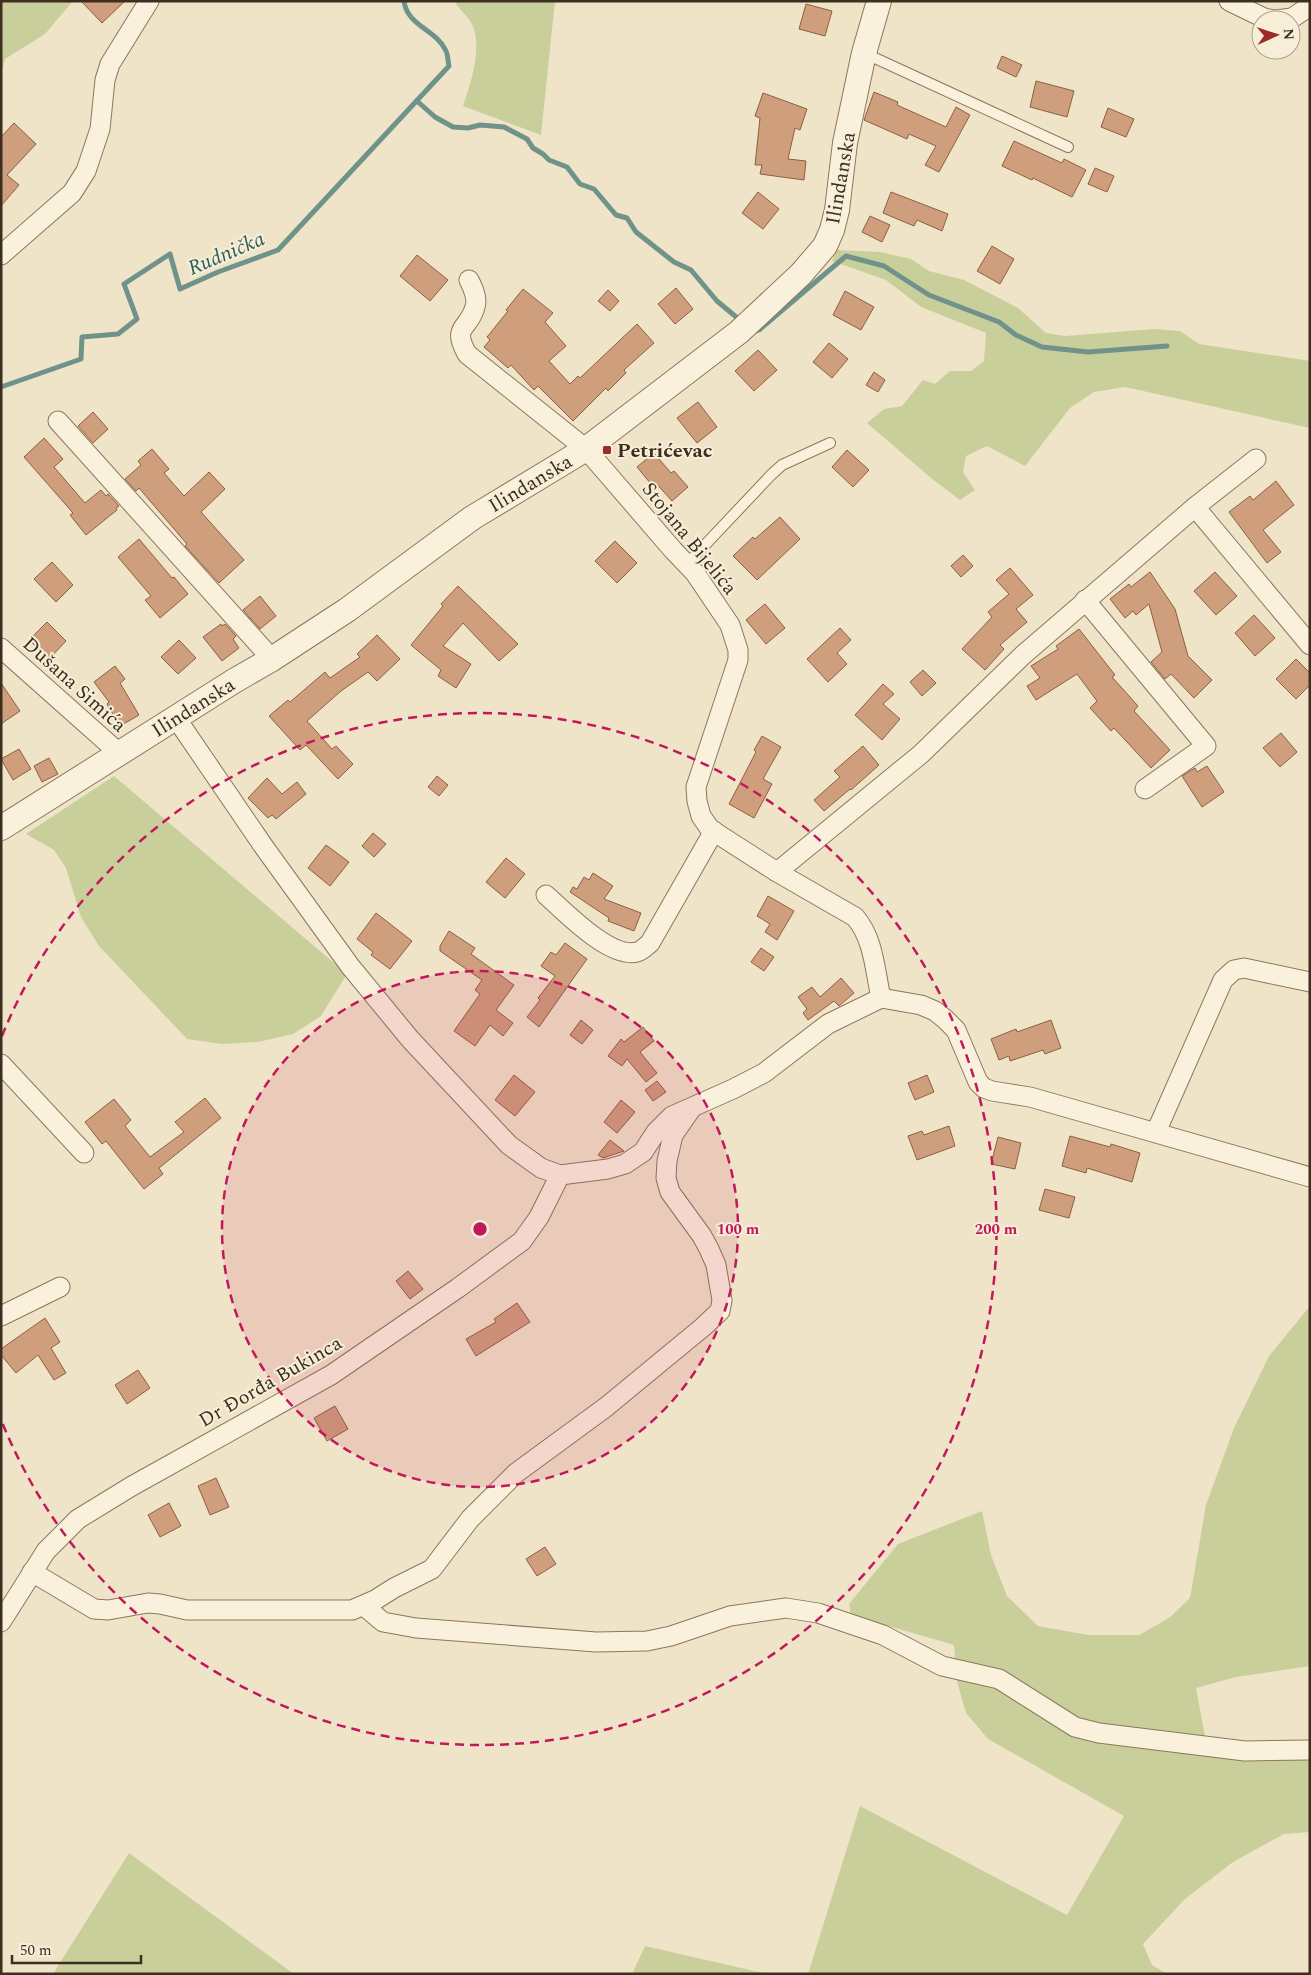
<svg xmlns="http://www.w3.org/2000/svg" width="1311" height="1975" viewBox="0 0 1311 1975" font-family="Spectral,serif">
	<rect width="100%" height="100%" fill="#f0e4c8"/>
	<g fill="#c9cf9b">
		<path d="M 1,1 L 72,2 L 45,34 L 5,59 L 1,75 Z"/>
		<path d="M 454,1 L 555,1 L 541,135 L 463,106 C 471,81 485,43 469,19 C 464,13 458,8 454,1 Z"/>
		<path d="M 837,250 L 880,252 L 911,259 L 929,271 L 964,280 L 1018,308 L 1046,333 L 1065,336 L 1154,329 L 1180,331 L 1199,344 L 1310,361 L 1310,428 L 1125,387 L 1094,392 L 1070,408 L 1025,466 L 987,446 L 966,456 L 963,472 L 975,490 L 960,500 L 931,478 L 867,423 L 884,409 L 902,406 L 923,380 L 935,384 L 950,371 L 971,371 L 984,361 L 986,333 L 921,307 L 886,280 L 832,261 Z"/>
		<path d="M 114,776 L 347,974 L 321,1016 L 293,1034 L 258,1042 L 222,1044 L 187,1039 L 99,946 L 81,917 L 66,868 L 54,850 L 26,834 Z"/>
		<path d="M 1310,1306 L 1310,1666 L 1236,1677 L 1196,1688 L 1206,1742 L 1310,1747 L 1310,1832 L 1284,1834 L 1233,1862 L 1185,1899 L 1143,1944 L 1152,1965 L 1167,1974 L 808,1974 L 860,1806 L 1067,1915 L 1124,1816 L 988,1739 L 966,1713 L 957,1682 L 954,1645 L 851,1615 L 849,1604 L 898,1544 L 982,1511 L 991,1555 L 1007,1596 L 1038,1626 L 1088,1635 L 1139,1635 L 1169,1618 L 1190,1598 L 1206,1505 L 1234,1428 L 1269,1356 Z"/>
		<path d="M 129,1853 L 294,1974 L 53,1974 Z"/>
		<path d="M 645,1946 L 767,1974 L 632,1974 Z"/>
	</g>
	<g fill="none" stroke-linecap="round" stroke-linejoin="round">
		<g stroke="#6f938a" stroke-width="5">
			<path d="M 417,101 L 435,117 L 453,127 L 468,128 L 480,125 L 504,127 L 527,139 L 533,148 L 543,154 L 549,160 L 567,167 L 580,184 L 594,189 L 616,215 L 627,218 L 636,232 L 674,262 L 691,270 L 717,301 L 741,321"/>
			<path d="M 753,332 L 759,330 L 846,256 L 884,266 L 929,295 L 999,322 L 1016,335 L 1042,347 L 1088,352 L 1167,346"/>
			<path d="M 1,387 L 81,359 L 82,337 L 118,334 L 137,319 L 124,284 L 170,254 L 180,289 L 218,272 L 278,250 L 449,66 C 448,62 448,55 446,51 C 437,30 407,26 404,1"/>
		</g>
	</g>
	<g fill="#cf9f7d" stroke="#8d5f41">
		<path d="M 81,1 L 125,1 L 102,23 Z"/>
		<path d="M 806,4 L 832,11 L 825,36 L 799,29 Z"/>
		<path d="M 1002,56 L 1022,65 L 1016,77 L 997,68 Z"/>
		<path d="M 1036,81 L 1074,91 L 1067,117 L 1030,107 Z"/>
		<path d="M 874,92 L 898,102 L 897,105 L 946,127 L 956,107 L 970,115 L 939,172 L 925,165 L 936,146 L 909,134 L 907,139 L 864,120 Z"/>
		<path d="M 763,93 L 807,109 L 800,130 L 795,128 L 788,159 L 806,161 L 804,180 L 760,174 L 762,165 L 755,165 L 760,118 L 755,116 Z"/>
		<path d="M 1108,108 L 1134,119 L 1126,137 L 1101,127 Z"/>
		<path d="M 14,123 L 36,144 L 7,175 L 19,185 L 1,206 L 1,137 Z"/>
		<path d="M 1014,141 L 1062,163 L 1064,159 L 1086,170 L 1072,197 L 1033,178 L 1032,180 L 1002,166 Z"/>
		<path d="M 1095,168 L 1114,176 L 1107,192 L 1088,184 Z"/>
		<path d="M 758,192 L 779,209 L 763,229 L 742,213 Z"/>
		<path d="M 891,192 L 948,214 L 942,231 L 917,220 L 914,226 L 883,213 Z"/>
		<path d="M 870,216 L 890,225 L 882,242 L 862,232 Z"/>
		<path d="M 992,246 L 1014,259 L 1000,284 L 977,271 Z"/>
		<path d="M 417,255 L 448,280 L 430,301 L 400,276 Z"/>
		<path d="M 676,288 L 693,309 L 675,324 L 658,304 Z"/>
		<path d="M 523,289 L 553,313 L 545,322 L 566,346 L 549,361 L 570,384 L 578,376 L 580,378 L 637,324 L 654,343 L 624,370 L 626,373 L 608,391 L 606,388 L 573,421 L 538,386 L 534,390 L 511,365 L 508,368 L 484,347 L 490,340 L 487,337 L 508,311 L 506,310 Z"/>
		<path d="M 608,290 L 619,301 L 610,311 L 598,301 Z"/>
		<path d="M 845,291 L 874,307 L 861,330 L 833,315 Z"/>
		<path d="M 829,343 L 848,359 L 832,378 L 813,362 Z"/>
		<path d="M 758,350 L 777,370 L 754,391 L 735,371 Z"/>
		<path d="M 874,372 L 885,380 L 878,392 L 866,385 Z"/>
		<path d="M 698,402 L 717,427 L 697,443 L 677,418 Z"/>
		<path d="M 93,412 L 108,429 L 93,443 L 78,426 Z"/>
		<path d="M 44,438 L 63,459 L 54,467 L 85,503 L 101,490 L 106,496 L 108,494 L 119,506 L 116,508 L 117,510 L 86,535 L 70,515 L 73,513 L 24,457 Z"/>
		<path d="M 152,449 L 169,469 L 164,473 L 184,496 L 209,472 L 225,489 L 201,512 L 244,560 L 219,583 L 185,546 L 187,544 L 139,488 L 136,491 L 125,479 L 141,465 L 138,461 Z"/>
		<path d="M 847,450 L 869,470 L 853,487 L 832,467 Z"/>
		<path d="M 654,453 L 671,473 L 674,471 L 688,487 L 672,501 L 654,481 L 651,484 L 637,467 Z"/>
		<path d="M 1276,481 L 1294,505 L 1263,530 L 1281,552 L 1267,563 L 1229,512 L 1250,496 L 1253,500 Z"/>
		<path d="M 780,517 L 800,539 L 757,580 L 733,556 L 753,537 L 755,539 Z"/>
		<path d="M 139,539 L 172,578 L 174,577 L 188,594 L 160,618 L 145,600 L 151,596 L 118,557 Z"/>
		<path d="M 615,541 L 637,563 L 617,583 L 595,561 Z"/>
		<path d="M 963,555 L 973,566 L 961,577 L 951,566 Z"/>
		<path d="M 52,562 L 73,585 L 56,602 L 34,579 Z"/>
		<path d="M 1010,568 L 1033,595 L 1016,609 L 1027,622 L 1000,645 L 1004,649 L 985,670 L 962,649 L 992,617 L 988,612 L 1009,594 L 996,580 Z"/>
		<path d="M 1150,572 L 1175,609 L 1188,656 L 1212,680 L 1194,698 L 1171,674 L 1165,679 L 1151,662 L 1162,652 L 1149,604 L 1136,615 L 1133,611 L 1125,618 L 1110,599 L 1129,584 L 1131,587 Z"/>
		<path d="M 1215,572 L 1237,596 L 1216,615 L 1194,591 Z"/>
		<path d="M 458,586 L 518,644 L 499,661 L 463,623 L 443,646 L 471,664 L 456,688 L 438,676 L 441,670 L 411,645 L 443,606 L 441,604 Z"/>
		<path d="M 260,596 L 276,616 L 260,629 L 243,610 Z"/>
		<path d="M 765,604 L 785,628 L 766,644 L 746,620 Z"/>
		<path d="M 1254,615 L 1275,638 L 1255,656 L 1235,633 Z"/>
		<path d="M 47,622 L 66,641 L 49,659 L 29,640 Z"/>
		<path d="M 221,624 L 222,626 L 225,624 L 236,636 L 233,639 L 239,648 L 222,661 L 203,637 Z"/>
		<path d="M 840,628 L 851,640 L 837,653 L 847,664 L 828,682 L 807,659 Z"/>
		<path d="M 1079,629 L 1115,675 L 1112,677 L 1138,706 L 1134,711 L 1170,750 L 1151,768 L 1114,728 L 1111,731 L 1090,708 L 1097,701 L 1077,674 L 1036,700 L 1027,686 L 1040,678 L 1031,666 L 1058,649 L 1056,646 Z"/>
		<path d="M 377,635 L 400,659 L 377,681 L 368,672 L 341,691 L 307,721 L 332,749 L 336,746 L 353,764 L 338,779 L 306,745 L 300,750 L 269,716 L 288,700 L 290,702 L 325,672 L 330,678 L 360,657 L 357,654 Z"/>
		<path d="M 179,640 L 196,658 L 178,674 L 161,657 Z"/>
		<path d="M 1296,659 L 1310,673 L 1310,685 L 1296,699 L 1276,679 Z"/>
		<path d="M 115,666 L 125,679 L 120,683 L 139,715 L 120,726 L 107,704 L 109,702 L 94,682 Z"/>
		<path d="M 923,670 L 936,683 L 922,696 L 910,682 Z"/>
		<path d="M 1,683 L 20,711 L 1,724 Z"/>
		<path d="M 883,684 L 894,694 L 883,704 L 900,719 L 882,740 L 855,715 Z"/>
		<path d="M 1281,733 L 1297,752 L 1280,767 L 1263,748 Z"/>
		<path d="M 762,736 L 781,747 L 763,779 L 772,784 L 754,818 L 729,804 L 756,752 L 754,750 Z"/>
		<path d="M 863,746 L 879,765 L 851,790 L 850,789 L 824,811 L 814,800 L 840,777 L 834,771 Z"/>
		<path d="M 19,749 L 31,769 L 13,780 L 1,759 Z"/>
		<path d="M 49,758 L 58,774 L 42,782 L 34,766 Z"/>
		<path d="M 1207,766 L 1224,792 L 1202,807 L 1182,776 L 1195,768 L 1197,772 Z"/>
		<path d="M 437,776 L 448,785 L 439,796 L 428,787 Z"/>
		<path d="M 267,778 L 282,794 L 297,782 L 306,794 L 276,819 L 272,815 L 268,818 L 248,798 Z"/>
		<path d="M 373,833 L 386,844 L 374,857 L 362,846 Z"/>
		<path d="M 326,845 L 349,862 L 330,886 L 308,868 Z"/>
		<path d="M 506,858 L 525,874 L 505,898 L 486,882 Z"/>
		<path d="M 593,873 L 613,886 L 604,899 L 641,913 L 634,931 L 608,921 L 609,918 L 570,892 L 573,887 L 577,889 L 584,877 L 589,880 Z"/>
		<path d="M 768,896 L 794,911 L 777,940 L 765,932 L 770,924 L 757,916 Z"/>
		<path d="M 376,913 L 412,941 L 390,969 L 371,955 L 373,952 L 357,939 Z"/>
		<path d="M 449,931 L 475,948 L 471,954 L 514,985 L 496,1010 L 513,1023 L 503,1036 L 490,1025 L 475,1046 L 454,1031 L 480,994 L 475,990 L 482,980 L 440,951 L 440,946 Z"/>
		<path d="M 565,943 L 587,959 L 539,1027 L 527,1017 L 540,1000 L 538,998 L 555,976 L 541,966 L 551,952 L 556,955 Z"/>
		<path d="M 761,948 L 774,957 L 764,971 L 751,962 Z"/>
		<path d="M 841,978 L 854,993 L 839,1006 L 834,1001 L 808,1020 L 803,1013 L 807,1009 L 798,997 L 812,987 L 820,997 Z"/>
		<path d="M 581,1020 L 593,1030 L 582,1044 L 570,1035 Z"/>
		<path d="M 1051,1020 L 1061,1048 L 1045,1054 L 1043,1050 L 1010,1061 L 1009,1056 L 999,1060 L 991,1039 L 1016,1029 L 1017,1032 Z"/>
		<path d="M 643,1027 L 654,1041 L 640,1052 L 657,1073 L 646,1082 L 627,1059 L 622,1066 L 608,1056 L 621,1039 L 624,1042 Z"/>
		<path d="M 514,1075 L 535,1092 L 515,1116 L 495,1100 Z"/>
		<path d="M 927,1075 L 934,1092 L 915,1100 L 908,1083 Z"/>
		<path d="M 657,1081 L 666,1092 L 653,1101 L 645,1090 Z"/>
		<path d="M 205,1098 L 221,1118 L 159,1168 L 163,1174 L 144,1189 L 106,1141 L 102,1144 L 85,1122 L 114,1099 L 131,1120 L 125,1126 L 150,1157 L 184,1132 L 175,1122 Z"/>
		<path d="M 621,1100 L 635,1112 L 617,1133 L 604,1122 Z"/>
		<path d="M 949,1126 L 955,1146 L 917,1160 L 908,1136 L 922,1131 L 924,1135 Z"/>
		<path d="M 1070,1136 L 1110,1147 L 1111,1144 L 1140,1153 L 1132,1182 L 1087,1168 L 1086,1173 L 1062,1166 Z"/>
		<path d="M 998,1137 L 1021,1143 L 1015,1169 L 991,1164 Z"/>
		<path d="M 610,1140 L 624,1151 L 603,1158 L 598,1155 Z"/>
		<path d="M 1045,1189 L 1075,1197 L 1069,1218 L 1039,1210 Z"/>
		<path d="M 408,1271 L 423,1289 L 410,1299 L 396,1281 Z"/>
		<path d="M 517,1303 L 530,1322 L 476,1356 L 466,1339 L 496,1322 L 494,1319 Z"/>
		<path d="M 45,1318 L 60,1342 L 51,1348 L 66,1373 L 54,1380 L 38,1355 L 16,1373 L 1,1355 L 1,1349 Z"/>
		<path d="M 138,1370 L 150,1388 L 127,1404 L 115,1385 Z"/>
		<path d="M 335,1406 L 348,1429 L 327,1441 L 314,1418 Z"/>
		<path d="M 216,1478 L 229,1507 L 210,1515 L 198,1486 Z"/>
		<path d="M 169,1503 L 181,1526 L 160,1537 L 148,1515 Z"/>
		<path d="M 545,1547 L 556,1564 L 537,1576 L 526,1559 Z"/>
	</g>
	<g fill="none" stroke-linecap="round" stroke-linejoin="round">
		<g stroke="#8d765c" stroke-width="12">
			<g id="service">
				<path d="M 864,53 L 1068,147"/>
				<path d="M 687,564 L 771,475 L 782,465 L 830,443"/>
			</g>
		</g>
		<g stroke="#8d765c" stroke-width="21">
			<g id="minor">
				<path d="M 1229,1 L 1264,18 L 1273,20"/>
				<path d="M 1276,20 L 1292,18 L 1310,6"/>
				<path d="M 1,255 L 72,193 L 86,171 L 100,129 L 105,80 L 110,64 L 149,1"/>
				<path d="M 469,280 C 473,288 478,298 475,307 C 469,330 451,325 467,354 L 586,449 L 673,550 L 695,573 L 730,625 L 738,650 L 738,660 L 696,787 L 697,801 L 701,816 L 710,829 L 777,872 L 855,917 C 874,939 875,971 881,998"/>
				<path d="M 58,421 L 272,659"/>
				<path d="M 1195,507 L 1310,645"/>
				<path d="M 1085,600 L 1206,746 L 1145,789"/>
				<path d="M 1,648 L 119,753"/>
				<path d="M 176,718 L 264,847 L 350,966 L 410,1039 L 509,1145 L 541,1168 L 560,1175 L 608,1169 L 625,1164 L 643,1152 L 656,1132 L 672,1116 L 733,1089 L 764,1073 L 828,1024 L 881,998 L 921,1005 L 935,1011 L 945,1019 L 956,1030 L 978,1082 L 984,1088 L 992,1091 L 1030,1097 L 1310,1177"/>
				<path d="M 777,872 L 921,754 L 1023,655 L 1195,507 L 1256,459"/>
				<path d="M 546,895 C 565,912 610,959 637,952 C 642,951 646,946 650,943 L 714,831"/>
				<path d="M 1,1064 L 84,1153"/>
				<path d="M 1156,1132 L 1223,980 L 1234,970 L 1244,968 L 1310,982"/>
				<path d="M 1,1316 L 60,1287"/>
				<path d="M 32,1572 L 94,1609 L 108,1610 L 148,1603 L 160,1604 L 187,1610 L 352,1610 L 375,1600 L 394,1588 L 432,1569 L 470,1519 L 516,1473 L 606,1407 L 703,1327 L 720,1311 L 722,1300 L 716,1265 L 709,1249 L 702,1236 L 670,1192 L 666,1178 L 667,1161 L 673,1135 L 691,1109"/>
				<path d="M 364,1606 L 383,1622 L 416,1628 L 596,1642 L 647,1641 L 671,1636 L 730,1616 L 786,1608 L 818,1613 L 883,1635 L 942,1666 L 999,1679 L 1075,1727 L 1099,1733 L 1245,1751 L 1310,1750"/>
				<path d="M 1,1622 L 46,1551 L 78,1519 L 132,1486 L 331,1375 L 458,1288 L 522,1241 L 539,1217 L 560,1175"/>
			</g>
		</g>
		<g stroke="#8d765c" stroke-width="26">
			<path id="tertiary" d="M 1,828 L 234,681 L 272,659 L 347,610 L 472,518 L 586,449 L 739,332 L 801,274 L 825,246 L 832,230 L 837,210 L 845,143 L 864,53 L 879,1"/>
		</g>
		<use href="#service" stroke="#faf1dc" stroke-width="10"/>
		<use href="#minor" stroke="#faf1dc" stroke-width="19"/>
		<use href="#tertiary" stroke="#faf1dc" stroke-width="24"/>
	</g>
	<circle cx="480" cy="1229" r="258" fill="#c2185b" fill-opacity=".12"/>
	<g fill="none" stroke="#c2185b" stroke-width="2.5" stroke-dasharray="9 6">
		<circle cx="480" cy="1229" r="258"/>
		<path d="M2 1036A516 516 0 1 1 2 1422"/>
	</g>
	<rect fill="#9e2a2b" stroke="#f7eed8" stroke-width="2" x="602" y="445" width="10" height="10" rx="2.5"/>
	<g text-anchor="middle" stroke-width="4" stroke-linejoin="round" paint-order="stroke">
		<g font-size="20" fill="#3d2e20" stroke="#f7eed8">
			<text transform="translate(840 178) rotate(-80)" y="7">Ilindanska</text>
			<text transform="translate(530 483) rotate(-31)" y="7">Ilindanska</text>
			<text transform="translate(690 538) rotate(51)" y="7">Stojana Bijelića</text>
			<text transform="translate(75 684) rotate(42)" y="7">Dušana Simića</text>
			<text transform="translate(193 707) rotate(-32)" y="7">Ilindanska</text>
			<text transform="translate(270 1381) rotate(-30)" y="7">Dr Đorđa Bukinca</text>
		</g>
		<g font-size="20" font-weight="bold" fill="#3d2e20" stroke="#f7eed8" text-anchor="start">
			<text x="617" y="457">Petrićevac</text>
		</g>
		<g font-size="21" font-style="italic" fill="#2f5d5a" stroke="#f7eed8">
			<text transform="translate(226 253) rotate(-23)" y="7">Rudnička</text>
		</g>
	</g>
	<circle cx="480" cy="1229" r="8" fill="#c2185b" stroke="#f7eed8" stroke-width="2.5"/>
	<g font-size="15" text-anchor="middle" font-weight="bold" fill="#c2185b" stroke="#f7eed8" stroke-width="4" stroke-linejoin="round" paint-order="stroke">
		<text x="738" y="1234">100 m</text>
		<text x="996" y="1234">200 m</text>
	</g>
	<rect width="1311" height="1975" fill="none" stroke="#3d2e20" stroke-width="5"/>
	<g transform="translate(1276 35) rotate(87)"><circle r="24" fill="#f7eed8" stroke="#ada18e"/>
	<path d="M0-4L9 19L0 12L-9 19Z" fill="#9e2a2b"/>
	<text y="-8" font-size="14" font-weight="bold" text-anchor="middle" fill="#3d2e20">N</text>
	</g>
	<path d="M12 1955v8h129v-8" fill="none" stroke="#3d2e20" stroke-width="2.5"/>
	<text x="20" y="1955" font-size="15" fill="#3d2e20" stroke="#f7eed8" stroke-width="4" paint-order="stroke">50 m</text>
</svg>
